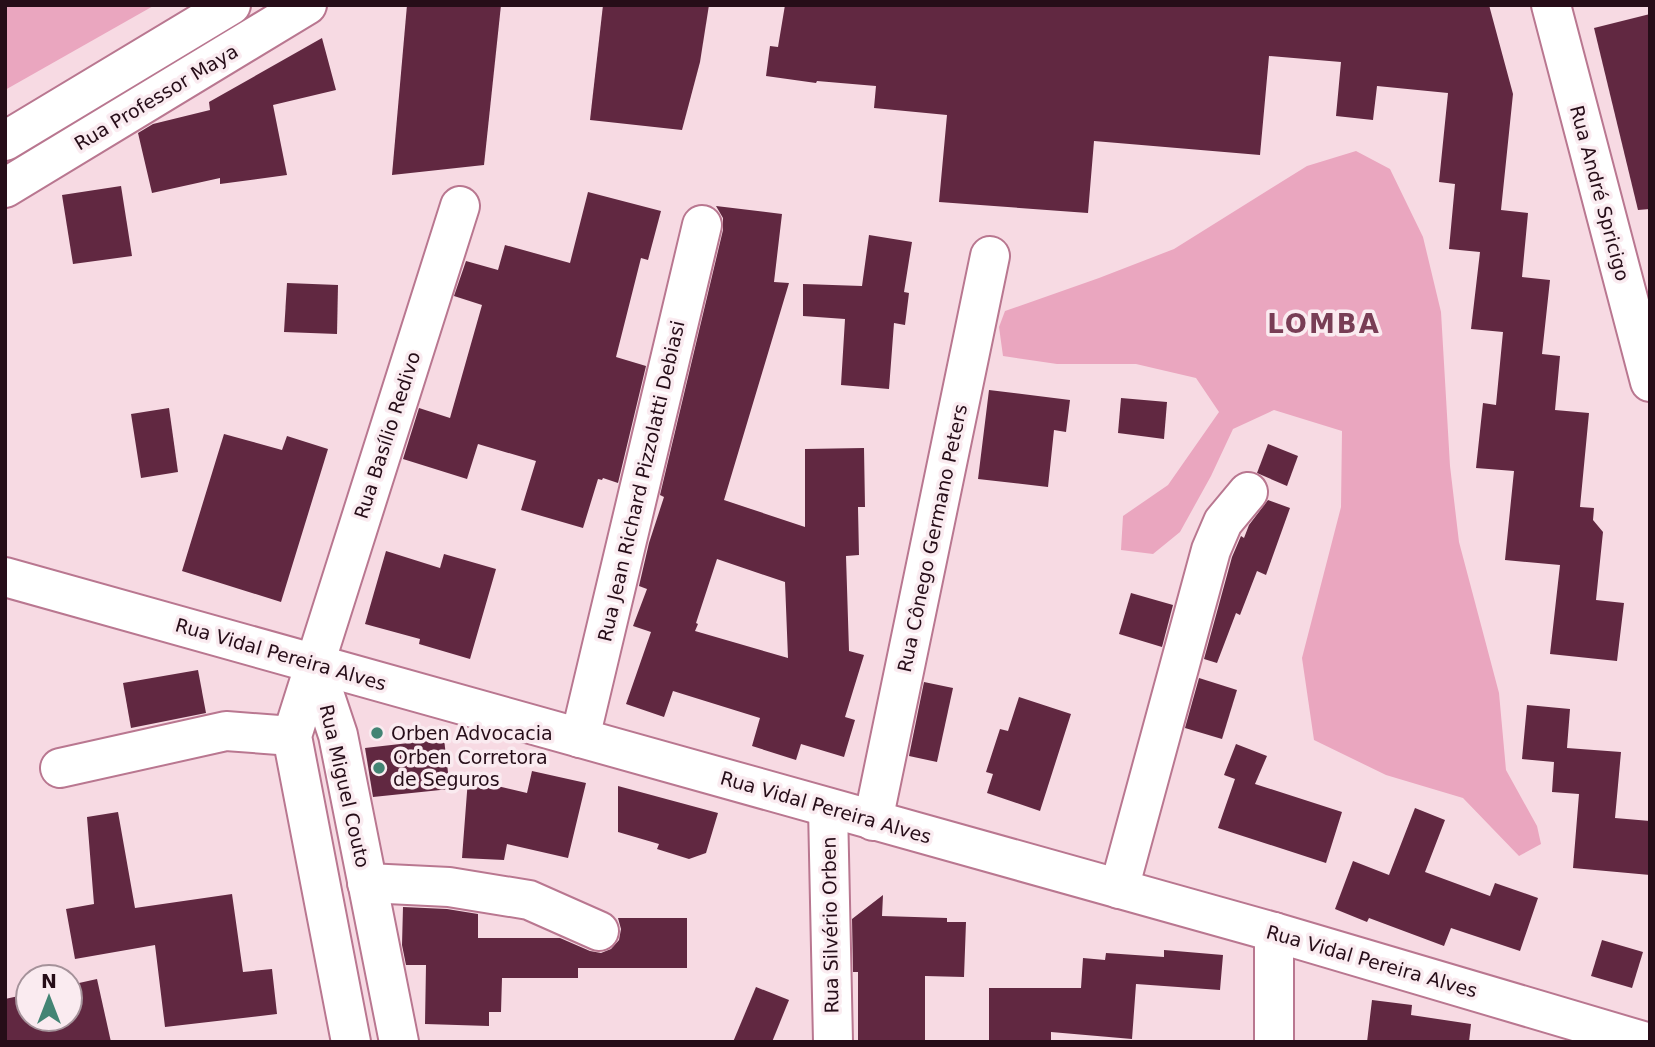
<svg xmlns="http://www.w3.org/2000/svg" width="1655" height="1047" viewBox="0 0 1655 1047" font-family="'DejaVu Sans',sans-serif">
	<rect width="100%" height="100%" fill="#f7dae3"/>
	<g fill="#eaa6bf">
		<path d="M 5,5 L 155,5 L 5,90 Z"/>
		<path d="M 1356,151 L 1390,169 L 1423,237 L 1441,312 L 1450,466 L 1459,542 L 1499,693 L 1506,770 L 1537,826 L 1541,844 L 1519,856 L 1463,798 L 1386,775 L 1314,740 L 1302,658 L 1341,507 L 1342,431 L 1274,410 L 1233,429 L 1211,476 L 1180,532 L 1153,554 L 1121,550 L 1123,516 L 1168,485 L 1219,412 L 1196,378 L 1136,364 L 1057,364 L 1003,356 L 999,327 L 1005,311 L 1099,278 L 1174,249 L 1307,166 Z"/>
	</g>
	<g fill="#612841" fill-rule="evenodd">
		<path d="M 407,5 L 501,5 L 484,165 L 392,175 Z"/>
		<path d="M 603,5 L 709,5 L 700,62 L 682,130 L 590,120 Z"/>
		<path d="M 785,5 L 1489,5 L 1513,94 L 1501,210 L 1528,213 L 1522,277 L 1550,280 L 1542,354 L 1560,356 L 1555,410 L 1589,413 L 1580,507 L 1594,508 L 1593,520 L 1603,532 L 1596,600 L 1624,603 L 1617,661 L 1550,654 L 1560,565 L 1505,560 L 1514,471 L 1476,468 L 1483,403 L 1496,405 L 1503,332 L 1471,329 L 1480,252 L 1449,249 L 1455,184 L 1439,182 L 1448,93 L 1377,86 L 1373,120 L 1336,116 L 1341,62 L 1269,56 L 1260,155 L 1094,141 L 1088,213 L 939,202 L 947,115 L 874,108 L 876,86 L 817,81 L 816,83 L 766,76 L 770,46 L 778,47 Z"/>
		<path d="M 1650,14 L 1650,209 L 1638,210 L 1594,28 Z"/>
		<path d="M 322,38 L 336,90 L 273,105 L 287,175 L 220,184 L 220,178 L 152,193 L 138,133 L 153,124 L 210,110 L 209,102 Z"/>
		<path d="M 121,186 L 132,256 L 73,264 L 62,195 Z"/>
		<path d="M 588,192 L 661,211 L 648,260 L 641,258 L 616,357 L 646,366 L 618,483 L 603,478 L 602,480 L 598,479 L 583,528 L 521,510 L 536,461 L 478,444 L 467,479 L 403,459 L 419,408 L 450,418 L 482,305 L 454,296 L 466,261 L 498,270 L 505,245 L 570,263 Z"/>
		<path d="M 716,206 L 782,214 L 774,282 L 789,283 L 724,500 L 805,527 L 805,449 L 864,448 L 865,507 L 858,507 L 859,555 L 846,556 L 849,651 L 864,655 L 845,717 L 855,720 L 844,757 L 801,744 L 796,760 L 752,746 L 760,718 L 673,691 L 664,717 L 626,704 L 651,632 L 633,626 L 647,589 L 639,586 L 649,543 L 664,497 L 660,495 L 723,230 L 723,218 ZM 717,559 L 785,582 L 788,658 L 695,631 L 698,624 L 696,623 Z"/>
		<path d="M 869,235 L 912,242 L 904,292 L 909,293 L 905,325 L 894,323 L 889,389 L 841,385 L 845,319 L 803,316 L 803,284 L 862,286 Z"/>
		<path d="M 287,283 L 338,285 L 337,334 L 284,332 Z"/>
		<path d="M 989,390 L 1070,400 L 1066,432 L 1054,430 L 1048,487 L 978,479 Z"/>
		<path d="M 1121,398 L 1167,402 L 1164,439 L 1118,433 Z"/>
		<path d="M 169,408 L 178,472 L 141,478 L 131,414 Z"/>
		<path d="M 224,434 L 282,450 L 287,436 L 328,449 L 281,602 L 182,571 Z"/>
		<path d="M 1268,444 L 1298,456 L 1287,486 L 1257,473 Z"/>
		<path d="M 1268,500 L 1290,508 L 1266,575 L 1257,571 L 1240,615 L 1236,613 L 1217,663 L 1204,659 L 1232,557 L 1241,536 L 1244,538 L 1249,525 Z"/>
		<path d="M 386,551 L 440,568 L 444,554 L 496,569 L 470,659 L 419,644 L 420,639 L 365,624 Z"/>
		<path d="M 1131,593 L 1173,605 L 1162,647 L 1119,634 Z"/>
		<path d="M 198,670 L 206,713 L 131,728 L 123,683 Z"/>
		<path d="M 1199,678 L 1237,690 L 1222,739 L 1185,728 Z"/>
		<path d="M 924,682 L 953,688 L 937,762 L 909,756 Z"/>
		<path d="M 1019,697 L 1071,714 L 1040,811 L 987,793 L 993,774 L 986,772 L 1000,729 L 1008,731 Z"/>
		<path d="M 1527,705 L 1570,709 L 1567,748 L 1621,752 L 1615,818 L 1650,821 L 1650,875 L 1573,868 L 1579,794 L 1552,792 L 1554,762 L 1522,759 Z"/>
		<path d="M 444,739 L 450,789 L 373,797 L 365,748 Z"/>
		<path d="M 1236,744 L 1267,756 L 1255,784 L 1342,812 L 1326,863 L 1218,828 L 1235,779 L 1224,775 Z"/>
		<path d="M 532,771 L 586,783 L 568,858 L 507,844 L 504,860 L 462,858 L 468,779 L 527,793 Z"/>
		<path d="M 618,786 L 718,813 L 706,853 L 689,859 L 657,849 L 659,844 L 618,832 Z"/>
		<path d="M 1415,808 L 1445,820 L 1425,872 L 1490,896 L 1495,883 L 1538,898 L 1520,951 L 1451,928 L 1444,946 L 1369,918 L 1367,922 L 1335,909 L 1353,861 L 1389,875 Z"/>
		<path d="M 118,812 L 135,908 L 232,894 L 243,972 L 272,969 L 277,1014 L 165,1027 L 155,945 L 75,959 L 66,909 L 94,904 L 87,817 Z"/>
		<path d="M 883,895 L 882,916 L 947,918 L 947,922 L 966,922 L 964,977 L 925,976 L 925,1042 L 858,1042 L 858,972 L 853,972 L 852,919 Z"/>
		<path d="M 403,907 L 447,909 L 478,914 L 478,938 L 560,938 L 590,951 L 601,953 L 611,949 L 619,940 L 621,929 L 618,918 L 687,918 L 687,968 L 578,968 L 578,978 L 502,978 L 501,1012 L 489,1012 L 489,1026 L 425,1024 L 426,965 L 406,965 L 402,945 Z"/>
		<path d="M 1602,940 L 1643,952 L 1632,988 L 1591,976 Z"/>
		<path d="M 1164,950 L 1223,955 L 1220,990 L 1136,984 L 1132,1039 L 1051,1032 L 1051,1042 L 989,1042 L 989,988 L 1081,988 L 1083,958 L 1105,960 L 1106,953 L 1164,957 Z"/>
		<path d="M 97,979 L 111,1042 L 5,1042 L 5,999 L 28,994 L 28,1019 L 70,1019 L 70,985 Z"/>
		<path d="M 756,987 L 789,1000 L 772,1042 L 733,1042 Z"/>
		<path d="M 1372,1000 L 1412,1005 L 1411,1015 L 1471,1024 L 1469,1042 L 1367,1042 Z"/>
	</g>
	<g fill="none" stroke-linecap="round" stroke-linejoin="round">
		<g stroke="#b97790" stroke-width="42">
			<g id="minor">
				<path d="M 1551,5 L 1650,382"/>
				<path d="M 5,577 L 1274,932 L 1646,1042"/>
				<path d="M 314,663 L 338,735 L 399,1042"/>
				<path d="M 580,738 L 702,225"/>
				<path d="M 60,768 L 226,731 L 292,736"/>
				<path d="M 828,808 L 833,1042"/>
				<path d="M 873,821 L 990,256"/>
				<path d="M 367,883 L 449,887 L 529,900 L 599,931"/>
				<path d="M 1119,889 L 1211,550 L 1223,522 L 1248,492"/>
				<path d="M 1274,932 L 1274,1042"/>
				<path d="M 351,1042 L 292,736 L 460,206"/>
			</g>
		</g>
		<g stroke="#b97790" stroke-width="42">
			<g id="major">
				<path d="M 5,141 L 231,5"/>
				<path d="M 5,188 L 307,5"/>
			</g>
		</g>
		<use href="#minor" stroke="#fff" stroke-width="38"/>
		<use href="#major" stroke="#fff" stroke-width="38"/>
	</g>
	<g fill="#438474" stroke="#faebf0" stroke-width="2.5">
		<circle cx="377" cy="733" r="7"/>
		<circle cx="379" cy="768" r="7"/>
	</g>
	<g text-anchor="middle" stroke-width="7" stroke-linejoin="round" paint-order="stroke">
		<g font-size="19" fill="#260d18" stroke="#faebf0">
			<text transform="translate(156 97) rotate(-31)" y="7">Rua Professor Maya</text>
			<text transform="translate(1600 193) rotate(75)" y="7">Rua André Spricigo</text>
			<text transform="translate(387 435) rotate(-72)" y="7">Rua Basílio Redivo</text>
			<text transform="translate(641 481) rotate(-77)" y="7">Rua Jean Richard Pizzolatti Debiasi</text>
			<text transform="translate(932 538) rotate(-78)" y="7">Rua Cônego Germano Peters</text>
			<text transform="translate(281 654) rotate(16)" y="7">Rua Vidal Pereira Alves</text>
			<text transform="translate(345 786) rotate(77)" y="7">Rua Miguel Couto</text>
			<text transform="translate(826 807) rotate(16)" y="7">Rua Vidal Pereira Alves</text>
			<text transform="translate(830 925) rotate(-91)" y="7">Rua Silvério Orben</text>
			<text transform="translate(1372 961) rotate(16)" y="7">Rua Vidal Pereira Alves</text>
		</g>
		<g font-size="19" fill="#260d18" stroke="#faebf0" text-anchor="start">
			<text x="391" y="740">Orben Advocacia</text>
			<text x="393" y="764">Orben Corretora<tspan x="393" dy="22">de Seguros</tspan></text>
		</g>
		<g font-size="26" font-weight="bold" letter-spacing="2" fill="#783d55" stroke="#faebf0">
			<text x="1324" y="333">LOMBA</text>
		</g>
	</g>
	<rect width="1655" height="1047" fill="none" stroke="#260d18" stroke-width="14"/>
	<g transform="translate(49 998)"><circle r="33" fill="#faebf0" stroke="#a5929a" stroke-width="2"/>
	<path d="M0-5L12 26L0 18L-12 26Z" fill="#438474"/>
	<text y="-10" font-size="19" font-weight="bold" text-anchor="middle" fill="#260d18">N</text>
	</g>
</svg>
